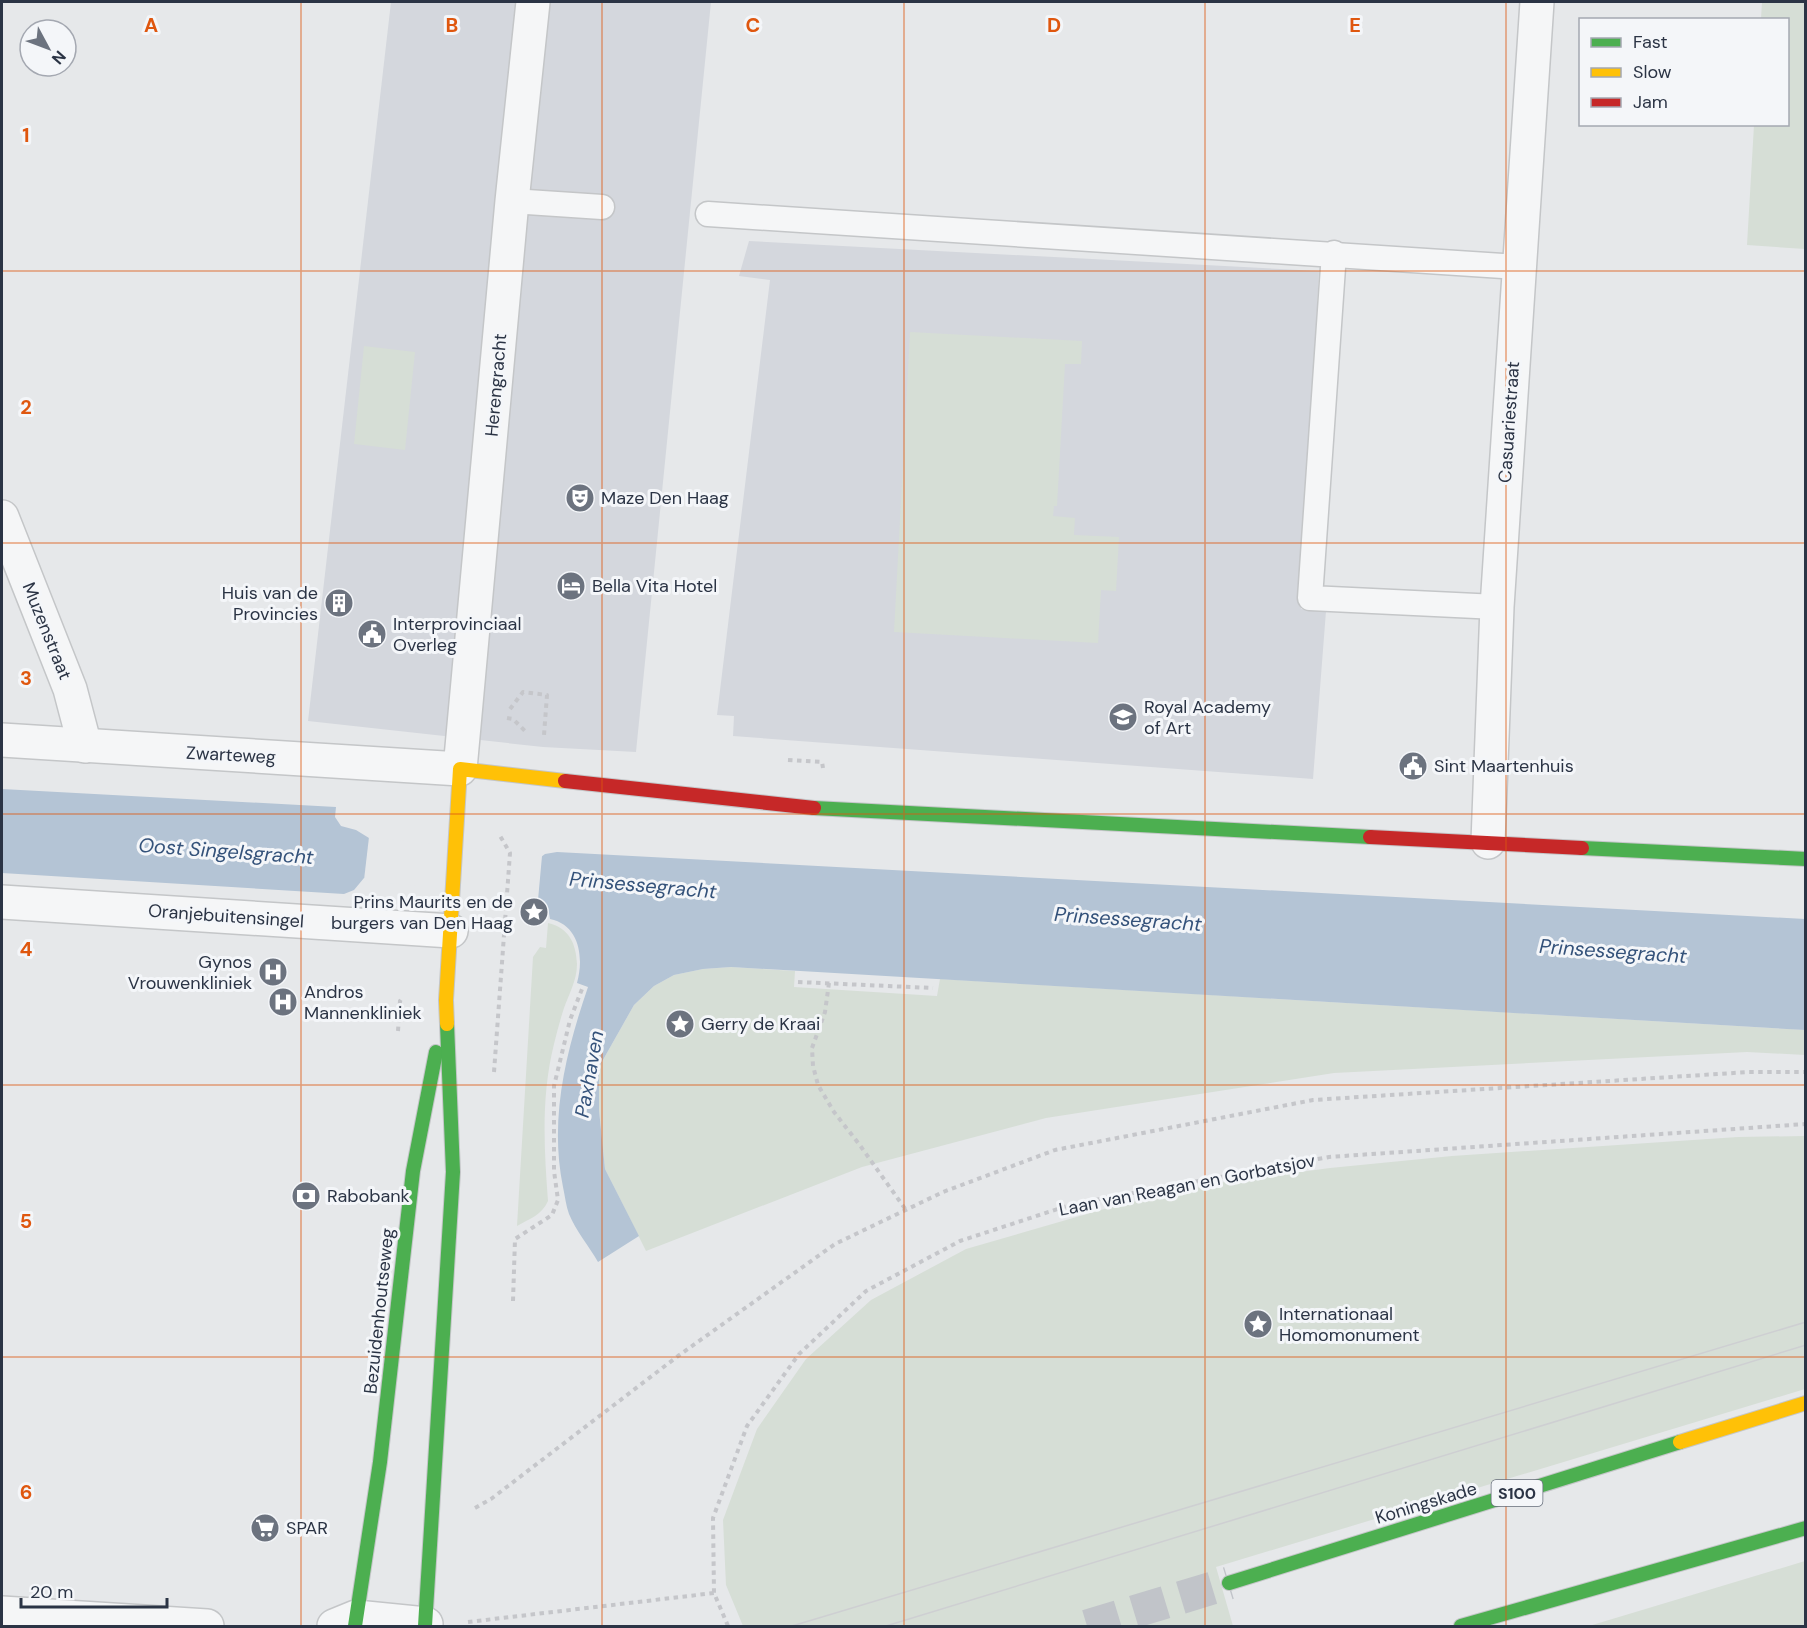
<svg xmlns="http://www.w3.org/2000/svg" width="1807" height="1628" viewBox="0 0 1807 1628" font-family="'DM Sans',sans-serif">
	<rect width="100%" height="100%" fill="#e6e8ea"/>
	<g fill="#d4d7dd">
		<path d="M 391,2 L 711,2 L 636,752 L 543,747 L 308,721 Z"/>
		<path d="M 749,241 L 1319,271 L 1301,609 L 1326,611 L 1313,779 L 733,736 L 734,716 L 717,715 L 770,280 L 739,276 Z"/>
	</g>
	<g fill="#d6ded6">
		<path d="M 1762,2 L 1805,2 L 1805,249 L 1747,245 L 1754,125 L 1788,124 L 1788,20 L 1761,19 Z"/>
		<path d="M 910,332 L 1082,341 L 1081,364 L 1065,364 L 1057,506 L 1054,506 L 1053,516 L 1075,518 L 1074,535 L 1119,537 L 1116,591 L 1101,590 L 1098,643 L 894,632 Z"/>
		<path d="M 364,346 L 415,352 L 405,450 L 354,444 Z"/>
		<path d="M 548,923 C 569,928 576,943 577,964 C 577,980 569,994 564,1008 C 560,1020 557,1032 554,1044 C 541,1096 544,1148 548,1201 C 542,1215 529,1219 517,1226 L 533,957 L 540,947 L 546,948 Z"/>
		<path d="M 731,967 L 795,971 L 794,987 L 937,996 L 940,979 L 1806,1030 L 1805,1055 L 1747,1052 L 1334,1073 L 1046,1118 L 862,1167 L 646,1251 L 605,1169 L 599,1110 L 599,1067 L 634,1005 L 654,986 L 674,975 L 703,969 Z"/>
		<path d="M 1805,1136 L 1805,1389 L 1216,1567 L 1233,1626 L 743,1626 L 726,1585 L 723,1520 L 757,1429 L 806,1359 L 871,1300 L 966,1249 L 1118,1205 L 1224,1182 L 1330,1168 L 1452,1156 L 1738,1137 Z"/>
		<path d="M 1805,1561 L 1805,1626 L 1589,1626 Z"/>
	</g>
	<path fill="#b4c4d5" d="M 2,789 L 336,807 L 335,817 L 341,826 L 356,830 L 369,838 L 541,857 L 545,854 L 557,852 L 1805,919 L 1805,1030 L 731,967 L 703,969 L 674,975 L 654,986 L 634,1005 L 599,1067 L 599,1110 L 605,1169 L 639,1236 L 598,1262 C 589,1246 576,1231 569,1214 C 566,1206 565,1196 563,1187 C 549,1119 566,1051 588,987 L 577,983 C 584,958 580,925 550,919 L 549,913 L 539,899 L 364,878 L 354,890 L 344,894 L 2,873 Z"/>
	<path fill="#e6e8ea" d="M 369,837 L 542,856 L 538,900 L 364,880 Z"/>
	<g fill="none" stroke-linecap="round" stroke-linejoin="round">
		<path stroke="#c1c4c9" stroke-width="33" stroke-dasharray="33 16" stroke-linecap="butt" d="M 1087,1626 L 1229,1583"/>
		<g stroke="#c4c6c8" stroke-width="27">
			<g id="lane">
				<path d="M 512,201 L 602,207"/>
				<path d="M 708,214 L 1518,267"/>
				<path d="M 1334,253 L 1310,598 L 1497,607"/>
			</g>
		</g>
		<g stroke="#c4c6c8" stroke-width="36">
			<g id="street">
				<path d="M 2,517 L 70,689 L 85,746"/>
				<path d="M 2,740 L 460,769 L 512,201 L 533,2"/>
				<path d="M 1488,842 L 1497,607 L 1537,2"/>
				<path d="M 2,902 L 451,931"/>
				<path d="M 2,1613 L 207,1626"/>
				<path d="M 334,1626 L 356,1617 L 426,1624"/>
			</g>
		</g>
		<g stroke="#c4c6c8" stroke-width="16">
			<g id="fast">
				<path d="M 814,808 L 1370,837"/>
				<path d="M 1582,848 L 1806,859"/>
				<path d="M 1229,1583 L 1680,1442"/>
				<path d="M 355,1626 L 380,1462 L 413,1171 L 436,1052"/>
				<path d="M 425,1626 L 453,1172 L 447,1024"/>
				<path d="M 1461,1626 L 1806,1528"/>
			</g>
		</g>
		<g stroke="#c4c6c8" stroke-width="16">
			<g id="slow">
				<path d="M 447,1024 L 446,1000 L 460,769 L 565,781"/>
				<path d="M 1680,1442 L 1806,1403"/>
			</g>
		</g>
		<g stroke="#c4c6c8" stroke-width="16">
			<g id="jam">
				<path d="M 565,781 L 814,808"/>
				<path d="M 1370,837 L 1582,848"/>
			</g>
		</g>
		<g stroke="#c5c6ca" stroke-width="4" stroke-dasharray="4.5 4.5" stroke-linecap="butt">
			<path d="M 510,709 L 523,692 L 547,695 L 544,735 L 546,737"/>
			<path d="M 507,718 L 513,719 L 527,733"/>
			<path d="M 788,760 L 822,762 L 823,768"/>
			<path d="M 798,982 L 933,988"/>
			<path d="M 829,983 L 825,1012 L 812,1048 L 813,1066 L 818,1085 L 834,1112 L 859,1144 L 906,1210"/>
			<path d="M 398,1031 L 400,1001 L 403,997"/>
			<path d="M 494,1072 L 510,853 L 499,834"/>
			<path d="M 513,1301 L 515,1239 L 552,1215 L 558,1200 L 554,1171 L 554,1086 L 570,1020 L 582,989"/>
			<path d="M 475,1508 L 491,1499 L 678,1356 L 835,1244 L 943,1192 L 1055,1150 L 1313,1100 L 1749,1072 L 1806,1072"/>
			<path d="M 468,1622 L 714,1593"/>
			<path d="M 728,1626 L 714,1593 L 713,1518 L 747,1426 L 799,1354 L 866,1291 L 960,1241 L 1073,1204 L 1329,1157 L 1806,1124"/>
		</g>
		<use href="#lane" stroke="#f5f6f7" stroke-width="24"/>
		<use href="#street" stroke="#f5f6f7" stroke-width="33"/>
		<use href="#fast" stroke="#4caf50" stroke-width="14"/>
		<use href="#slow" stroke="#ffc107" stroke-width="14"/>
		<use href="#jam" stroke="#c62828" stroke-width="14"/>
		<g stroke="#cecfd2" stroke-width="1.5">
			<path d="M 792,1626 L 1806,1322"/>
			<path d="M 886,1626 L 1806,1345"/>
		</g>
	</g>
	<path fill="none" stroke="#df570f" stroke-width="1.5" stroke-opacity="0.55" d="M 301,2 L 301,1626M 602,2 L 602,1626M 904,2 L 904,1626M 1205,2 L 1205,1626M 1506,2 L 1506,1626M 2,271 L 1806,271M 2,543 L 1806,543M 2,814 L 1806,814M 2,1085 L 1806,1085M 2,1357 L 1806,1357"/>
	<defs>
		<g id="theatre-disc" transform="scale(1.5)"><circle r="9.5" fill="#6c737f" stroke="#f4f6f9"/><path d="M-5-5.5Q0-4 5-5.5V0Q5 5 0 6Q-5 5-5 0ZM-3.3-2.5H-1v1.5H-3.3ZM1-2.5H3.3v1.5H1ZM-2.8 1Q0 5.5 2.8 1Z" fill="#fff"/></g>
		<g id="hotel-disc" transform="scale(1.5)"><circle r="9.5" fill="#6c737f" stroke="#f4f6f9"/><path d="M-6-4.5h1.5V1H6V5H4.5V3h-9V5H-6ZM-4 0a1.8 1.8 0 1 1 3.6 0ZM.5 0V-2.5h3Q6-2.5 6 0Z" fill="#fff"/></g>
		<g id="building-disc" transform="scale(1.5)"><circle r="9.5" fill="#6c737f" stroke="#f4f6f9"/><path d="M-4-6H4V6H1V3H-1V6H-4ZM-2.5-4.3h1.7v1.8h-1.7ZM.8-4.3h1.7v1.8H.8ZM-2.5-1h1.7V.8h-1.7ZM.8-1h1.7V.8H.8Z" fill="#fff"/></g>
		<g id="civic-disc" transform="scale(1.5)"><circle r="9.5" fill="#6c737f" stroke="#f4f6f9"/><path d="M-.6-6.5H3V-4.5H.6V-3L4-1V1h2V6H-6V1h2V-1L-.6-3ZM-1.2 2.5V6h2.4V2.5Z" fill="#fff"/></g>
		<g id="university-disc" transform="scale(1.5)"><circle r="9.5" fill="#6c737f" stroke="#f4f6f9"/><path d="M0-5L7-2L0 1L-7-2ZM-4 1L0 2.5L4 1V4Q0 6-4 4Z" fill="#fff"/></g>
		<g id="sight-disc" transform="scale(1.5)"><circle r="9.5" fill="#6c737f" stroke="#f4f6f9"/><path d="M0-6L1.8-2.2L6-1.7L2.9 1.2L3.7 5.4L0 3.3L-3.7 5.4L-2.9 1.2L-6-1.7L-1.8-2.2Z" fill="#fff"/></g>
		<g id="hospital-disc" transform="scale(1.5)"><circle r="9.5" fill="#6c737f" stroke="#f4f6f9"/><path d="M-5-5h3v3.5h4V-5h3V5h-3V1.5h-4V5h-3Z" fill="#fff"/></g>
		<g id="bank-disc" transform="scale(1.5)"><circle r="9.5" fill="#6c737f" stroke="#f4f6f9"/><path d="M-6-4H6V4H-6ZM0-2.3a2.3 2.3 0 1 0 0 4.6a2.3 2.3 0 1 0 0-4.6Z" fill="#fff"/></g>
		<g id="supermarket-disc" transform="scale(1.5)"><circle r="9.5" fill="#6c737f" stroke="#f4f6f9"/><path d="M-6-5.5h2.5l.6 2H6L4.5 2H-2.5L-4.4-4H-6ZM-1.5 3.2a1.3 1.3 0 1 0 .1 0ZM3 3.2a1.3 1.3 0 1 0 .1 0Z" fill="#fff"/></g>
	</defs>
	<g fill-rule="evenodd">
		<use href="#theatre-disc" x="580" y="498"/>
		<use href="#hotel-disc" x="571" y="586"/>
		<use href="#building-disc" x="339" y="603"/>
		<use href="#civic-disc" x="372" y="634"/>
		<use href="#university-disc" x="1123" y="717"/>
		<use href="#civic-disc" x="1413" y="766"/>
		<use href="#sight-disc" x="534" y="912"/>
		<use href="#hospital-disc" x="273" y="972"/>
		<use href="#hospital-disc" x="283" y="1002"/>
		<use href="#sight-disc" x="680" y="1024"/>
		<use href="#bank-disc" x="306" y="1196"/>
		<use href="#sight-disc" x="1258" y="1324"/>
		<use href="#supermarket-disc" x="265" y="1528"/>
	</g>
	<g text-anchor="middle" stroke-width="6" stroke-linejoin="round" paint-order="stroke">
		<rect fill="#f4f6f9" stroke="#676e7b" stroke-width="1.5" x="1491.5" y="1480" width="51" height="26" rx="4.5"/>
		<g font-size="16" font-weight="bold" fill="#2b3445">
			<text x="1517" y="1499">S100</text>
		</g>
		<g font-size="18" fill="#2b3445" stroke="#f4f6f9">
			<text transform="translate(496 385) rotate(-85)" y="6">Herengracht</text>
			<text transform="translate(1509 422) rotate(-86)" y="6">Casuariestraat</text>
			<text transform="translate(47 631) rotate(68)" y="6">Muzenstraat</text>
			<text transform="translate(231 755) rotate(3)" y="6">Zwarteweg</text>
			<text transform="translate(226 916) rotate(4)" y="6">Oranjebuitensingel</text>
			<text transform="translate(1187 1185) rotate(-11)" y="6">Laan van Reagan en Gorbatsjov</text>
			<text transform="translate(379 1311) rotate(-84)" y="6">Bezuidenhoutseweg</text>
			<text transform="translate(1426 1503) rotate(-17)" y="6">Koningskade</text>
		</g>
		<g font-size="18" fill="#2b3445" stroke="#f4f6f9" text-anchor="start">
			<text x="601" y="504">Maze Den Haag</text>
			<text x="592" y="592">Bella Vita Hotel</text>
			<text x="318" y="599" text-anchor="end">Huis van de<tspan x="318" dy="21">Provincies</tspan></text>
			<text x="393" y="630">Interprovinciaal<tspan x="393" dy="21">Overleg</tspan></text>
			<text x="1144" y="713">Royal Academy<tspan x="1144" dy="21">of Art</tspan></text>
			<text x="1434" y="772">Sint Maartenhuis</text>
			<text x="513" y="908" text-anchor="end">Prins Maurits en de<tspan x="513" dy="21">burgers van Den Haag</tspan></text>
			<text x="252" y="968" text-anchor="end">Gynos<tspan x="252" dy="21">Vrouwenkliniek</tspan></text>
			<text x="304" y="998">Andros<tspan x="304" dy="21">Mannenkliniek</tspan></text>
			<text x="701" y="1030">Gerry de Kraai</text>
			<text x="327" y="1202">Rabobank</text>
			<text x="1279" y="1320">Internationaal<tspan x="1279" dy="21">Homomonument</tspan></text>
			<text x="286" y="1534">SPAR</text>
		</g>
		<g font-size="20" font-style="italic" fill="#34527a" stroke="#f4f6f9">
			<text transform="translate(226 851) rotate(4)" y="7">Oost Singelsgracht</text>
			<text transform="translate(643 885) rotate(5)" y="7">Prinsessegracht</text>
			<text transform="translate(1128 919) rotate(4)" y="7">Prinsessegracht</text>
			<text transform="translate(1613 951) rotate(4)" y="7">Prinsessegracht</text>
			<text transform="translate(589 1074) rotate(-80)" y="7">Paxhaven</text>
		</g>
	</g>
	<g font-size="20" text-anchor="middle" font-weight="bold" fill="#df570f" stroke="#f4f6f9" stroke-width="6" stroke-linejoin="round" paint-order="stroke">
		<text x="151" y="32">A</text>
		<text x="452" y="32">B</text>
		<text x="753" y="32">C</text>
		<text x="1054" y="32">D</text>
		<text x="1355" y="32">E</text>
		<text x="26" y="142">1</text>
		<text x="26" y="414">2</text>
		<text x="26" y="685">3</text>
		<text x="26" y="956">4</text>
		<text x="26" y="1228">5</text>
		<text x="26" y="1499">6</text>
	</g>
	<rect width="1807" height="1628" fill="none" stroke="#2b3445" stroke-width="6"/>
	<rect x="1579" y="18" width="210" height="108" fill="#f4f6f9" stroke="#a4a8b1" stroke-width="1.5"/>
	<rect x="1591" y="38" width="30" height="9" fill="#4caf50" stroke="#a4a8b1" stroke-width="1.5"/>
	<text x="1633" y="48" font-size="18" fill="#2b3445">Fast</text>
	<rect x="1591" y="68" width="30" height="9" fill="#ffc107" stroke="#a4a8b1" stroke-width="1.5"/>
	<text x="1633" y="78" font-size="18" fill="#2b3445">Slow</text>
	<rect x="1591" y="98" width="30" height="9" fill="#c62828" stroke="#a4a8b1" stroke-width="1.5"/>
	<text x="1633" y="108" font-size="18" fill="#2b3445">Jam</text>
	<g transform="translate(48 48) rotate(131)"><circle r="28" fill="#f4f6f9" stroke="#a4a8b1" stroke-width="1.5"/>
	<path d="M0-4.5L10 22L0 15L-10 22Z" fill="#6c737f"/>
	<text y="-9" font-size="16" font-weight="bold" text-anchor="middle" fill="#2b3445">N</text>
	</g>
	<path d="M21 1598v9h146v-9" fill="none" stroke="#2b3445" stroke-width="3"/>
	<text x="30" y="1598" font-size="18" fill="#2b3445" stroke="#f4f6f9" stroke-width="4.5" paint-order="stroke">20 m</text>
</svg>
